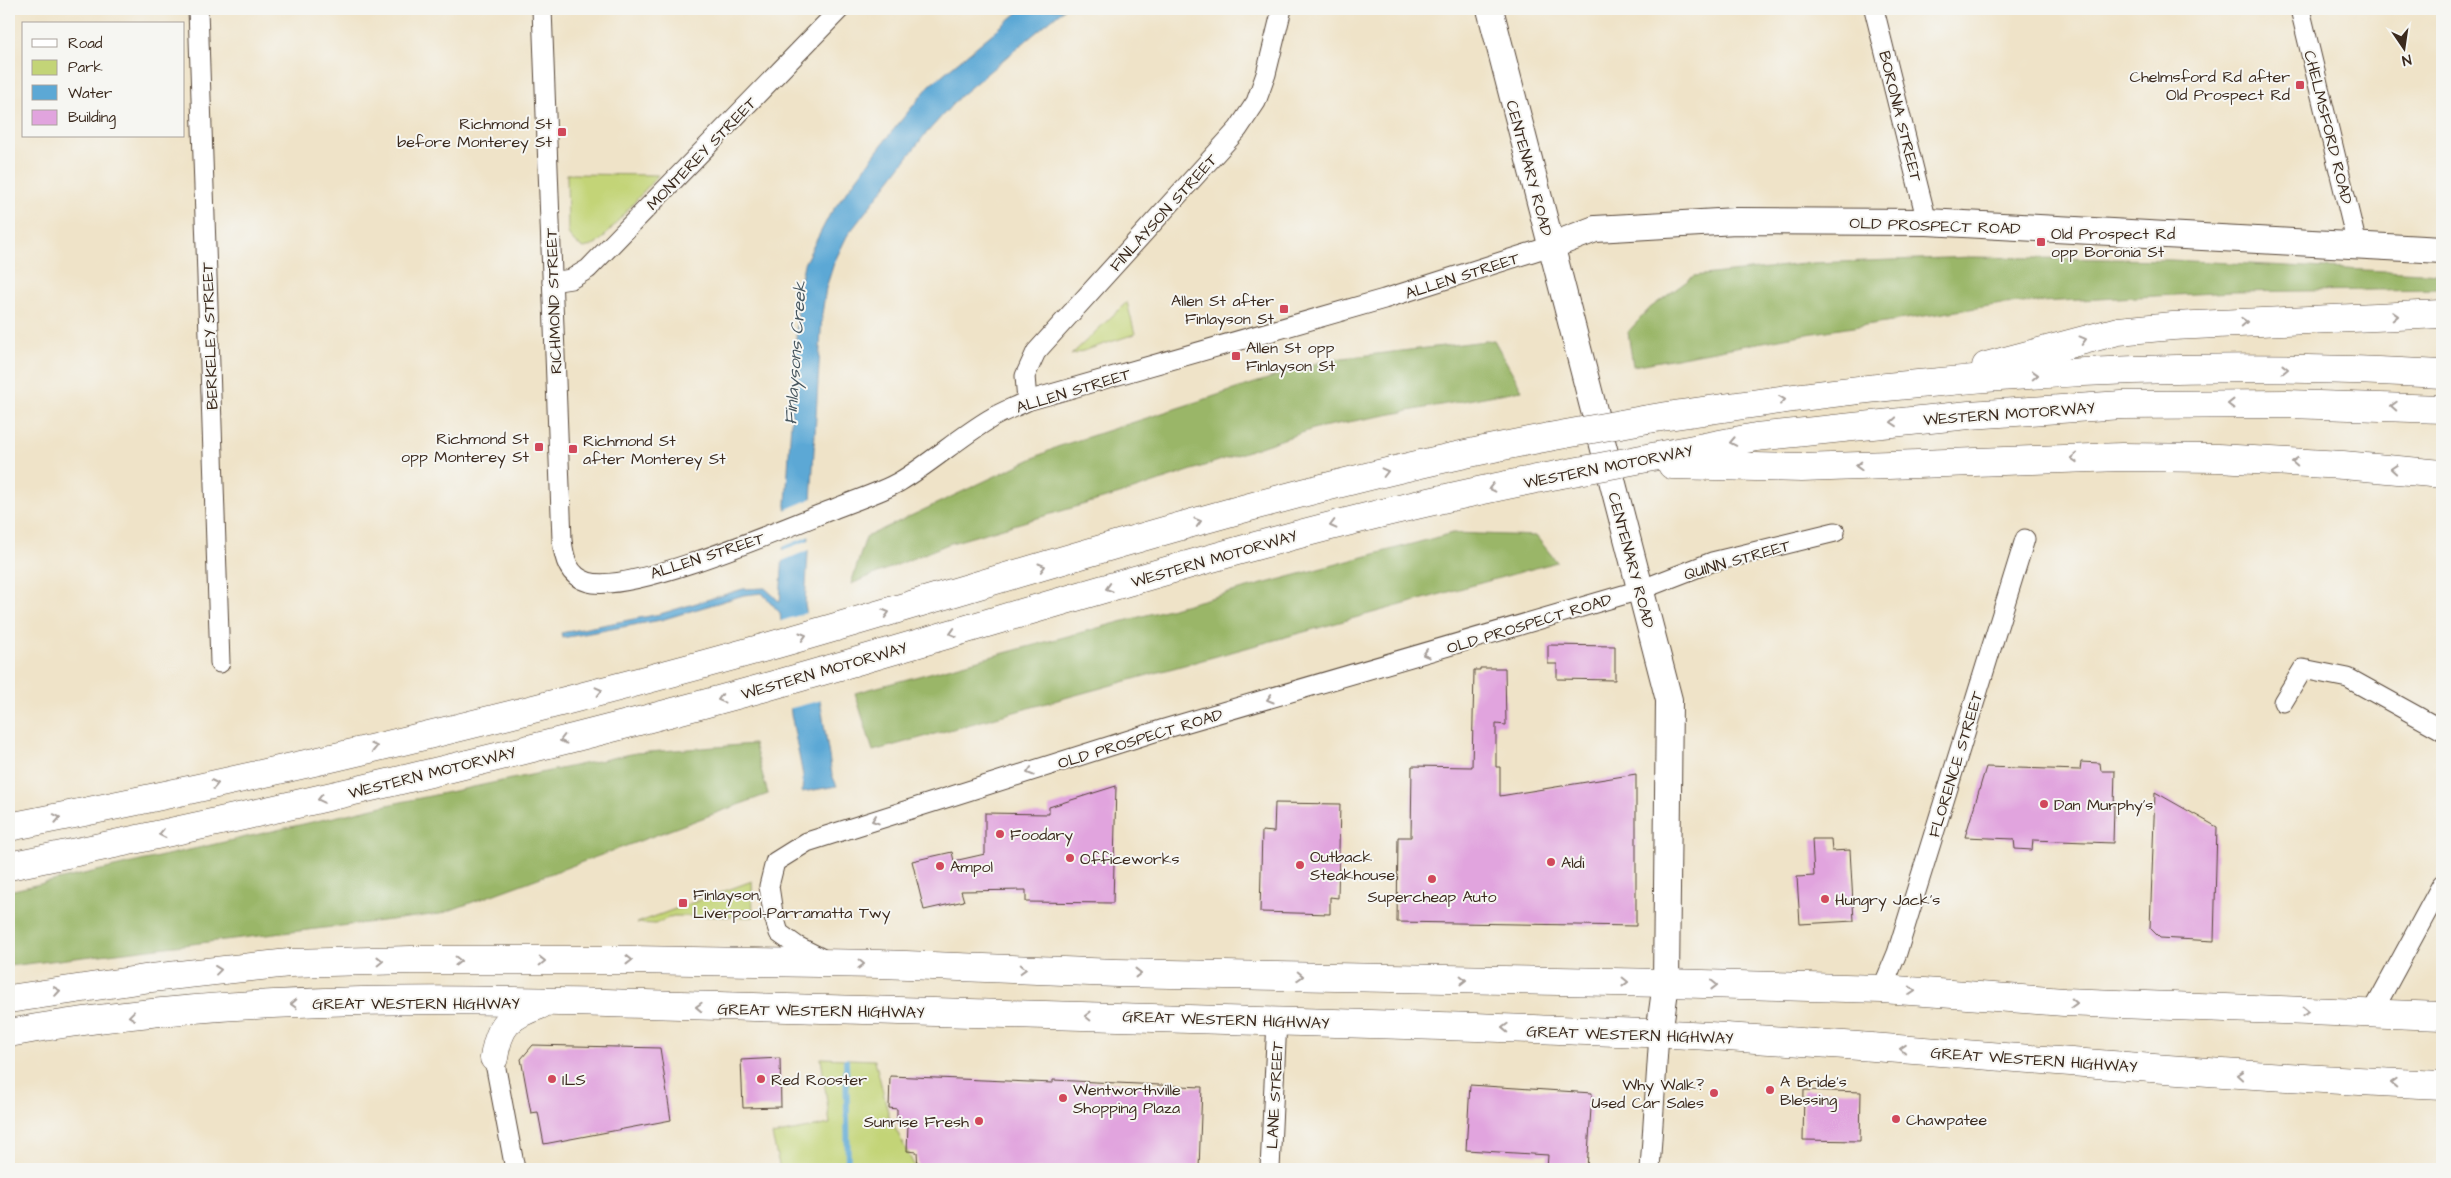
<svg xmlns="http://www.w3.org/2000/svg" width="2451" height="1178" viewBox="0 0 2451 1178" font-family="'Architects Daughter',sans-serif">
	<rect width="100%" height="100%" fill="#f6f6f2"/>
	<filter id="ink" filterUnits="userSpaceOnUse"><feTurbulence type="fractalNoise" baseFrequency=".02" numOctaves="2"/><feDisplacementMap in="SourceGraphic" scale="10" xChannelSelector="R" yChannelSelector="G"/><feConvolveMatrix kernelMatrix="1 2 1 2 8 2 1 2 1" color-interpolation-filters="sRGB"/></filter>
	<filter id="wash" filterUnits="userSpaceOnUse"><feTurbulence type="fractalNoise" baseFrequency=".0096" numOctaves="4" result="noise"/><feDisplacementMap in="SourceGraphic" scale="20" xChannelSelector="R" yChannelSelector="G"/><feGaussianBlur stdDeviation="1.12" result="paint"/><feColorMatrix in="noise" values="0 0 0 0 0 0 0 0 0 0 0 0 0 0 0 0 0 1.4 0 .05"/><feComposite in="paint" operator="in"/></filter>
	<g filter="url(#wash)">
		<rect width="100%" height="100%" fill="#efe3c8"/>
		<g fill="#c3d477" stroke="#7f7f4a">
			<path d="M 567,174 L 658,175 L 603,238 L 595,245 L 584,248 L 574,242 L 568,233 Z"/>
			<path d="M 1127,302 L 1135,334 L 1071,355 Z"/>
			<path d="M 752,881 L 753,917 L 673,916 L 655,924 L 637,923 Z"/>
			<path d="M 821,1058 L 875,1060 L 889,1116 L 916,1169 L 780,1169 L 772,1135 L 830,1124 Z"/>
		</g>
		<g fill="#9ab668" stroke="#6a7043">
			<path d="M 1972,257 L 2171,260 L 2442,274 L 2442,289 L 2233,292 L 2002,304 L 1801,335 L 1633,366 L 1628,332 L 1650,308 L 1694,276 L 1813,263 Z"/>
			<path d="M 1494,340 L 1522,390 L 1316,428 L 1130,491 L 948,544 L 851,584 L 866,537 L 1057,447 L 1326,360 Z"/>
			<path d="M 1453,533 L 1536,536 L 1557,562 L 873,751 L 855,693 Z"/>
			<path d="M 754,744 L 768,794 L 440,914 L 9,966 L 9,891 L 387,805 L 636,753 Z"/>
		</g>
		<path fill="#5ca8d5" stroke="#4c697a" d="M 1022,9 L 1064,9 L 960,96 L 923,137 L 847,236 L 834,263 L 826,288 L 822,314 L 805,604 L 832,775 L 837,786 L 802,792 L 803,776 L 791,714 L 780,613 L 762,593 L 744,595 L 661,620 L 562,638 L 561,633 L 660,614 L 743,589 L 765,588 L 780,602 L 799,289 L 804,264 L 830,214 L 890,134 L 930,85 Z"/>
		<g fill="#efe3c8">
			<path d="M 815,497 L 812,535 L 780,548 L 782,511 Z"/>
			<path d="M 812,539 L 811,549 L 780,562 L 780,551 Z"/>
			<path d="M 809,612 L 822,700 L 788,709 L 778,622 Z"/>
		</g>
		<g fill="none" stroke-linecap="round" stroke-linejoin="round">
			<path stroke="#5ca8d5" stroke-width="6" d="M 846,1061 L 848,1169"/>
		</g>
		<g id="blocks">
			<g fill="#e1a4de">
				<path d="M 1548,645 L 1615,646 L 1615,680 L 1557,679 L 1557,664 L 1548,664 Z"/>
				<path d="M 1480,668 L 1505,668 L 1506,725 L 1496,724 L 1496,767 L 1500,767 L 1500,796 L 1636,774 L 1636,926 L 1397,922 L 1398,837 L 1411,837 L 1412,766 L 1472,767 L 1474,670 L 1480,670 Z"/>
				<path d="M 2081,762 L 2100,763 L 2101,771 L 2115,771 L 2113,843 L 2033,840 L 2032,850 L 2015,849 L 2014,839 L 1965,837 L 1986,767 L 2080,770 Z"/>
				<path d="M 1116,786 L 1113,903 L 1026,902 L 1026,890 L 961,891 L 964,901 L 924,910 L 912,861 L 952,852 L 954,861 L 985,854 L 985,813 L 1049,814 L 1049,807 Z"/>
				<path d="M 2155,792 L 2217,827 L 2214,941 L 2160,938 L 2150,928 Z"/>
				<path d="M 1275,803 L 1340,804 L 1338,898 L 1330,897 L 1330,914 L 1260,912 L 1262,831 L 1274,832 Z"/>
				<path d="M 1812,839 L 1831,839 L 1832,851 L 1850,850 L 1854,921 L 1800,924 L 1797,877 L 1814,876 Z"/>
				<path d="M 533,1045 L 660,1048 L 671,1120 L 544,1144 L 538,1112 L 531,1113 L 521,1059 Z"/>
				<path d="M 780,1058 L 781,1107 L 743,1108 L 741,1060 Z"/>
				<path d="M 890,1076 L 1053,1083 L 1053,1080 L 1202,1087 L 1199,1169 L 918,1169 L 917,1152 L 907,1151 L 908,1124 L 897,1124 L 897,1109 L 889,1108 Z"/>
				<path d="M 1470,1085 L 1592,1093 L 1587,1169 L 1547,1169 L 1548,1155 L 1466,1150 Z"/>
				<path d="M 1804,1090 L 1861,1092 L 1860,1141 L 1803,1140 Z"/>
			</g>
		</g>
	</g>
	<g filter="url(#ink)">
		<use href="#blocks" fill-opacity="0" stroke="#564638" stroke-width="1"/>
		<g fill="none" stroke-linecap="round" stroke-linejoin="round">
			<g stroke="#564638" stroke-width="21">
				<g id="street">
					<path d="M 198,9 L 220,663"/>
					<path d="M 542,9 L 562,540 C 564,558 568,576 588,582 C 630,595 790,526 836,508 C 858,499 879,493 899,482 C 931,463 958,438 990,419 C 1001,412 1015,407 1027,401 L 1384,299 L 1551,246"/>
					<path d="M 1874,9 L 1927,222"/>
					<path d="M 2300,9 L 2357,245"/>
					<path d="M 552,282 L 571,279 L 588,269 L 840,9"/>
					<path d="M 1027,401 L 1025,376 L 1036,352 L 1238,129 L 1256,102 L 1266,74 L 1282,9"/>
					<path d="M 2283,702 L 2303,669 L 2348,678 L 2442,730"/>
					<path d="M 827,961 L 797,946 L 779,933 L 773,913 L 769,886 L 775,862 L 807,842 L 1164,729 L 1640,590 L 1712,562 L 1835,532"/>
					<path d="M 1882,989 L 1897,953 L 2025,539"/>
					<path d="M 2371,1015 L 2442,884"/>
					<path d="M 494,1058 L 515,1169"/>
					<path d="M 1270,1169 L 1277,1020"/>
					<path d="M 1650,1169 L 1659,1034"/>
				</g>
			</g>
			<g stroke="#564638" stroke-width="28">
				<g id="secondary">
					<path d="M 1490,9 L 1669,700 L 1666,983 L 1659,1034"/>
					<path d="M 1551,246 L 1595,229 L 1736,221 L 1927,222 L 2442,250"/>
				</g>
			</g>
			<g stroke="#564638" stroke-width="29">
				<g id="highway">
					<path d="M 1986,366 L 2118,331 L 2173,326 L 2442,314"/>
					<path d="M 1648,419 C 1737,406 1827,392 1918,384 C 2091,367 2268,364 2442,374"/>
					<path d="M 1621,463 L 1756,437 L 1969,415 L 2122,405 L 2288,404 L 2442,409"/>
					<path d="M 1672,465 L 1802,468 L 2122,457 L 2218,458 L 2343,465 L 2442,474"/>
					<path d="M 9,827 C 264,777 519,716 770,646 C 1028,573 1284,487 1549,437"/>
					<path d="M 9,866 C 263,814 516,756 766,687 C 1029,614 1288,526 1557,475"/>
					<path d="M 9,999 L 151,978 L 289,963 L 411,960 L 632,960 L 880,964 L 1117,973 L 1666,983 L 1882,989 L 2064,1002 L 2442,1016"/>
					<path d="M 9,1033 C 275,984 558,1003 828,1009 C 1044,1014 1260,1019 1476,1027 C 1554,1030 1632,1032 1709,1036 C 1954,1051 2197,1075 2442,1085"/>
					<path d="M 494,1058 C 499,1025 508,1016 540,1005"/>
				</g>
			</g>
			<use href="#street" stroke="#fff" stroke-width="19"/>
			<use href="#secondary" stroke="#fff" stroke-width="26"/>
			<use href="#highway" stroke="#fff" stroke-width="28"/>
			<g stroke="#564638" stroke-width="29" stroke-linecap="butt">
				<g id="highway-bridge">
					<path d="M 1549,437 L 1648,419"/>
					<path d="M 1557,475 L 1621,463"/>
				</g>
			</g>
			<use href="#highway-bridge" stroke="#fff" stroke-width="28"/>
		</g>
		<defs><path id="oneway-chevron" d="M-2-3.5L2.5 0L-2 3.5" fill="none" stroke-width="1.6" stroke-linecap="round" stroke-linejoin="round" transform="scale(1.25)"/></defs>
		<g stroke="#a79f9a">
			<use href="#oneway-chevron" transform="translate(2395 316) rotate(-2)"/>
			<use href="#oneway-chevron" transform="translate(2244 322) rotate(-3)"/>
			<use href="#oneway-chevron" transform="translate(2083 340) rotate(-15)"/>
			<use href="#oneway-chevron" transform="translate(2285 369) rotate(-1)"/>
			<use href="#oneway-chevron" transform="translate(2035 375) rotate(-2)"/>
			<use href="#oneway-chevron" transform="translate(1782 400) rotate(-7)"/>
			<use href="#oneway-chevron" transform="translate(2231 404) rotate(180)"/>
			<use href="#oneway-chevron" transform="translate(2394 406) rotate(-177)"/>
			<use href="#oneway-chevron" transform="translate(1894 422) rotate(175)"/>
			<use href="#oneway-chevron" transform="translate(1733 442) rotate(169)"/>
			<use href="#oneway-chevron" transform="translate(2074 458) rotate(178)"/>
			<use href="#oneway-chevron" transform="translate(2295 462) rotate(-177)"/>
			<use href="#oneway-chevron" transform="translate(1859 466) rotate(178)"/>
			<use href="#oneway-chevron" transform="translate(2394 469) rotate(-175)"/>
			<use href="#oneway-chevron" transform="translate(1385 472) rotate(-14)"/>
			<use href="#oneway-chevron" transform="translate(1492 488) rotate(167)"/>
			<use href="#oneway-chevron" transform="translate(1198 522) rotate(-16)"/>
			<use href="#oneway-chevron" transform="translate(1333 525) rotate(166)"/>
			<use href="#oneway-chevron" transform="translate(1042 567) rotate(-16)"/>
			<use href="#oneway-chevron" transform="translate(1109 588) rotate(164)"/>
			<use href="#oneway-chevron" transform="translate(886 613) rotate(-16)"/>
			<use href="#oneway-chevron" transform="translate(953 633) rotate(164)"/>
			<use href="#oneway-chevron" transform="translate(803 636) rotate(-16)"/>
			<use href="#oneway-chevron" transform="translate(1426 654) rotate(163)"/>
			<use href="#oneway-chevron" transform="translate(599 691) rotate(-14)"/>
			<use href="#oneway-chevron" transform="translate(721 699) rotate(165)"/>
			<use href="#oneway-chevron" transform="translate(1270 699) rotate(164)"/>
			<use href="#oneway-chevron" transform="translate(563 740) rotate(166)"/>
			<use href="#oneway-chevron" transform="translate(374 747) rotate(-13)"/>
			<use href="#oneway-chevron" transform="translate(1030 772) rotate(163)"/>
			<use href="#oneway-chevron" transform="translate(215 784) rotate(-12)"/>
			<use href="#oneway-chevron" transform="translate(321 799) rotate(167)"/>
			<use href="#oneway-chevron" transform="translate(57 818) rotate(-11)"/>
			<use href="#oneway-chevron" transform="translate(875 820) rotate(162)"/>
			<use href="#oneway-chevron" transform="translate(162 834) rotate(168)"/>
			<use href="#oneway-chevron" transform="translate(629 960)"/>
			<use href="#oneway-chevron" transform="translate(380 961) rotate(-1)"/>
			<use href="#oneway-chevron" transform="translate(458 961) rotate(1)"/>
			<use href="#oneway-chevron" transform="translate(542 961) rotate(-1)"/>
			<use href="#oneway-chevron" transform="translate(861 964) rotate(1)"/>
			<use href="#oneway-chevron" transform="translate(1023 969) rotate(2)"/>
			<use href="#oneway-chevron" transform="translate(218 970) rotate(-7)"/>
			<use href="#oneway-chevron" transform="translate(1138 973)"/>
			<use href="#oneway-chevron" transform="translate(1300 976) rotate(2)"/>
			<use href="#oneway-chevron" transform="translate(1463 980) rotate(1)"/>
			<use href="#oneway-chevron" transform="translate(1625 982) rotate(1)"/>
			<use href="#oneway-chevron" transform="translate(1714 985) rotate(1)"/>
			<use href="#oneway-chevron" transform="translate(57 991) rotate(-8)"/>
			<use href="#oneway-chevron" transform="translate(1912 991) rotate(4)"/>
			<use href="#oneway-chevron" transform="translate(2074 1003) rotate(2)"/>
			<use href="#oneway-chevron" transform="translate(294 1004) rotate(178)"/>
			<use href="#oneway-chevron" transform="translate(699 1007) rotate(-178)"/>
			<use href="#oneway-chevron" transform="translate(2306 1012) rotate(2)"/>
			<use href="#oneway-chevron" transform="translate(132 1016) rotate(173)"/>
			<use href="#oneway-chevron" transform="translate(1088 1016) rotate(-179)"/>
			<use href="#oneway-chevron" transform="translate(1505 1028) rotate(-178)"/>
			<use href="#oneway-chevron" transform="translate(1903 1049) rotate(-176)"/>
			<use href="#oneway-chevron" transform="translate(2240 1075) rotate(-175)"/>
			<use href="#oneway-chevron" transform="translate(2394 1083) rotate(-178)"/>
		</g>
	</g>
	<g fill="#d1495b" stroke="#f6f6f2" stroke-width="2">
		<rect x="2295" y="80" width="10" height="10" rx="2.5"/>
		<rect x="557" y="127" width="10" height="10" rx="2.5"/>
		<rect x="2036" y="237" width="10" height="10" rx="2.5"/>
		<rect x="1279" y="304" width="10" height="10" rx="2.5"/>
		<rect x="1231" y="351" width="10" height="10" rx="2.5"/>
		<rect x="534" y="442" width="10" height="10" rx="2.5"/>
		<rect x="568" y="444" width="10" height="10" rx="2.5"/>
		<circle cx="2044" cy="804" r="5"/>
		<circle cx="1000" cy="834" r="5"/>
		<circle cx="1070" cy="858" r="5"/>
		<circle cx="1551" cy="862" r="5"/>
		<circle cx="1300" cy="865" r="5"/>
		<circle cx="940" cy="866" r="5"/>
		<circle cx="1432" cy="879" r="5"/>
		<circle cx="1825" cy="899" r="5"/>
		<rect x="678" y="898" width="10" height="10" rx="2.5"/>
		<circle cx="552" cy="1079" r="5"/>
		<circle cx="761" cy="1079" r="5"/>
		<circle cx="1770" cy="1090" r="5"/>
		<circle cx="1714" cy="1093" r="5"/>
		<circle cx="1063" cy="1098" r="5"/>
		<circle cx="1896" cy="1119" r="5"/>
		<circle cx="979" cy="1121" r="5"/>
	</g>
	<g text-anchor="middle" stroke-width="4" stroke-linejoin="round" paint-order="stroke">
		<g font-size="16" fill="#3b2a1e" stroke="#f6f6f2" text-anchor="start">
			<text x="2290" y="82" text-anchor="end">Chelmsford Rd after<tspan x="2290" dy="18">Old Prospect Rd</tspan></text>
			<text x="552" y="129" text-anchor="end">Richmond St<tspan x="552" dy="18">before Monterey St</tspan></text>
			<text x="2051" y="239">Old Prospect Rd<tspan x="2051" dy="18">opp Boronia St</tspan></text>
			<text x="1274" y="306" text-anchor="end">Allen St after<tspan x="1274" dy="18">Finlayson St</tspan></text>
			<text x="1246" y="353">Allen St opp<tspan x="1246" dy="18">Finlayson St</tspan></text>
			<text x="529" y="444" text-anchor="end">Richmond St<tspan x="529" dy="18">opp Monterey St</tspan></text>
			<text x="583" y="446">Richmond St<tspan x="583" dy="18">after Monterey St</tspan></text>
			<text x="2054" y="810">Dan Murphy's</text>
			<text x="1010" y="840">Foodary</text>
			<text x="1310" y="862">Outback<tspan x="1310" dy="18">Steakhouse</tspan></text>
			<text x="1080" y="864">Officeworks</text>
			<text x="1561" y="868">Aldi</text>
			<text x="950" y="872">Ampol</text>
			<text x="693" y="900">Finlayson,<tspan x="693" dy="18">Liverpool-Parramatta Twy</tspan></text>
			<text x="1432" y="902" text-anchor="middle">Supercheap Auto</text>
			<text x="1835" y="905">Hungry Jack's</text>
			<text x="562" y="1085">ILS</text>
			<text x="771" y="1085">Red Rooster</text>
			<text x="1780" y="1087">A Bride's<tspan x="1780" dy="18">Blessing</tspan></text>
			<text x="1704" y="1090" text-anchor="end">Why Walk?<tspan x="1704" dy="18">Used Car Sales</tspan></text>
			<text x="1073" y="1095">Wentworthville<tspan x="1073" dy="18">Shopping Plaza</tspan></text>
			<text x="1906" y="1125">Chawpatee</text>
			<text x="969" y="1127" text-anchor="end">Sunrise Fresh</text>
		</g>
		<g font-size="16" fill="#3b2a1e" stroke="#f6f6f2">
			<text transform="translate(1901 116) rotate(76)" y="6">BORONIA STREET</text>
			<text transform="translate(2329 127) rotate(76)" y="6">CHELMSFORD ROAD</text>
			<text transform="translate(701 153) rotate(-46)" y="6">MONTEREY STREET</text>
			<text transform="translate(1530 168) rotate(75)" y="6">CENTENARY ROAD</text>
			<text transform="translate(1163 212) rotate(-48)" y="6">FINLAYSON STREET</text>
			<text transform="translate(1935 225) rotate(2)" y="6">OLD PROSPECT ROAD</text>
			<text transform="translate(1462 275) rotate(-18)" y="6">ALLEN STREET</text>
			<text transform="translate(553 301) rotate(-92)" y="6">RICHMOND STREET</text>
			<text transform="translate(209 336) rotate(-92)" y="6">BERKELEY STREET</text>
			<text transform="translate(1073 390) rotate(-17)" y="6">ALLEN STREET</text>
			<text transform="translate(2009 413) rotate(-4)" y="6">WESTERN MOTORWAY</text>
			<text transform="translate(1608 466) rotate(-11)" y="6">WESTERN MOTORWAY</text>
			<text transform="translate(707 555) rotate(-18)" y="6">ALLEN STREET</text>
			<text transform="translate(1214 558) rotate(-16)" y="6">WESTERN MOTORWAY</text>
			<text transform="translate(1737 559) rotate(-16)" y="6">QUINN STREET</text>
			<text transform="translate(1632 560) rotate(75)" y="6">CENTENARY ROAD</text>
			<text transform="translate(1529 623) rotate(-17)" y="6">OLD PROSPECT ROAD</text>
			<text transform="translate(824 670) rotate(-16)" y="6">WESTERN MOTORWAY</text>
			<text transform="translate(1140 738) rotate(-17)" y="6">OLD PROSPECT ROAD</text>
			<text transform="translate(1955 764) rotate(-73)" y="6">FLORENCE STREET</text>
			<text transform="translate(432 772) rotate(-14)" y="6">WESTERN MOTORWAY</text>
			<text x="416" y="1009">GREAT WESTERN HIGHWAY</text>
			<text transform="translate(821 1010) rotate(1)" y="6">GREAT WESTERN HIGHWAY</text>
			<text transform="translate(1226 1019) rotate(2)" y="6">GREAT WESTERN HIGHWAY</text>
			<text transform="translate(1630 1034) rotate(2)" y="6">GREAT WESTERN HIGHWAY</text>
			<text transform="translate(2034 1059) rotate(4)" y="6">GREAT WESTERN HIGHWAY</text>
			<text transform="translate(1274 1095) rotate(-87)" y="6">LANE STREET</text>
		</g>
		<g font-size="18" font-style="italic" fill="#47565e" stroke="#f6f6f2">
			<text transform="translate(795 353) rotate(-86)" y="6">Finlaysons Creek</text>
		</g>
	</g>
	<rect width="2451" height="1178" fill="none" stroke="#f6f6f2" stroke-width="30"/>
	<rect x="22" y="22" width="162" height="115" fill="#f6f6f2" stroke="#aba49d"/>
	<rect x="32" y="39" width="25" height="8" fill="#ffffff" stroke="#aba49d"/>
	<text x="68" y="48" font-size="15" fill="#3b2a1e">Road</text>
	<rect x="32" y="60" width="25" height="15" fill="#c3d477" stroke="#aba49d"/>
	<text x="68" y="72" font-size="15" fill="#3b2a1e">Park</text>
	<rect x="32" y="85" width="25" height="15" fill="#5ca8d5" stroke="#aba49d"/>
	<text x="68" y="98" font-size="15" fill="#3b2a1e">Water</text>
	<rect x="32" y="110" width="25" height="15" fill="#e1a4de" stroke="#aba49d"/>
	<text x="68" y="122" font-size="15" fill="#3b2a1e">Building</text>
	<g transform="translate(2404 48) rotate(167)" stroke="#f6f6f2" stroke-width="4" paint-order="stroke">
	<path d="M0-4L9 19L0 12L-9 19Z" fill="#3b2a1e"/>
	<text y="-8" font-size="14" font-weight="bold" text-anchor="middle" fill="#3b2a1e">N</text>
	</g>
</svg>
